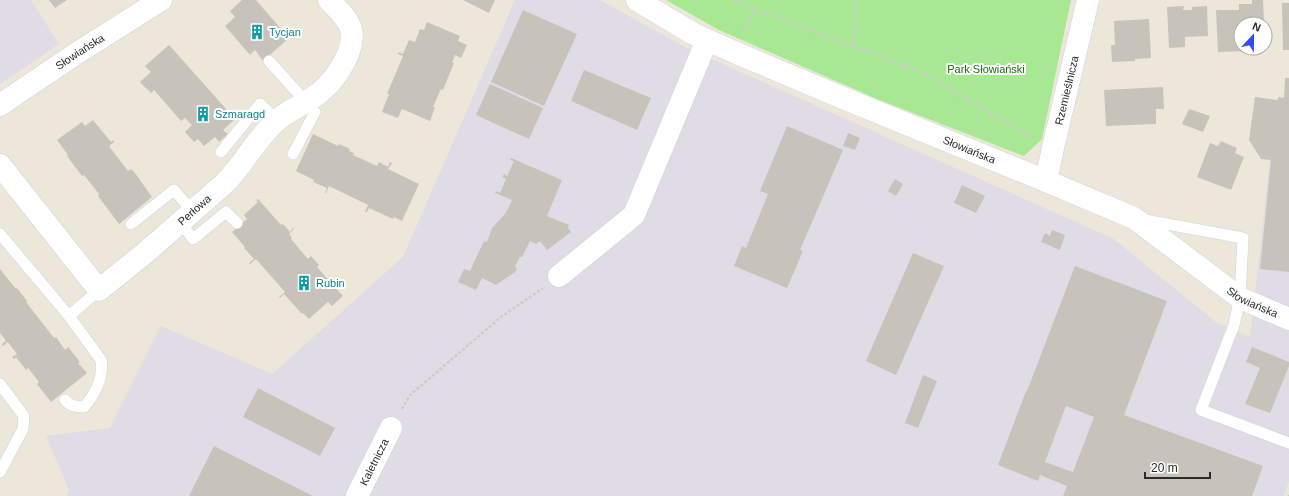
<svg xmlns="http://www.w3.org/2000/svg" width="1289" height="496" viewBox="0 0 1289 496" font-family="Helvetica,sans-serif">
	<rect width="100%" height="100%" fill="#ede7da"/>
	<g fill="#dfdce5">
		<path d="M 0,0 L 31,0 L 59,44 L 0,84 Z"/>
		<path d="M 515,0 L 600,0 L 687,48 L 1114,239 L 1217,323 L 1250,337 L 1273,132 L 1289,134 L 1289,481 L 1284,496 L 67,496 L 69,490 L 46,436 L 110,428 L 161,326 L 272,374 L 403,257 Z"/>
	</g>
	<path fill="#a8e892" d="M 666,0 L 1071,0 L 1042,139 L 1024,156 L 877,99 L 719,30 Z"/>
	<g fill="#c8c3ba" fill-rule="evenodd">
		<path d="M 49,0 L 67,0 L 55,8 Z"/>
		<path d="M 242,0 L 256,0 L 289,38 L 263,61 L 255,50 L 250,55 L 225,26 L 235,17 L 230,11 Z"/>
		<path d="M 463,0 L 495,0 L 489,13 Z"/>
		<path d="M 1252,0 L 1263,0 L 1264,21 L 1259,21 L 1259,24 L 1241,24 L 1241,48 L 1250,48 L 1250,51 L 1218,52 L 1216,10 L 1239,10 L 1239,4 L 1252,4 Z"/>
		<path d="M 1282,3 L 1289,3 L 1289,50 L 1283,50 Z"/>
		<path d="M 1184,6 L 1183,10 L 1192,10 L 1192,7 L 1207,6 L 1208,36 L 1185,37 L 1185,47 L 1169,48 L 1167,7 Z"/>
		<path d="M 523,10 L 577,34 L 544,106 L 491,82 Z"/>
		<path d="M 1149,19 L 1151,58 L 1135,59 L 1135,61 L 1112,62 L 1111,45 L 1115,45 L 1114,21 Z"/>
		<path d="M 427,22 L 460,36 L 458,41 L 467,45 L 461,58 L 455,55 L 452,63 L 454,63 L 443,90 L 441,89 L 433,107 L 435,107 L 430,121 L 402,109 L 398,118 L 382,112 L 389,94 L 387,94 L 403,56 L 398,54 L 399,52 L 403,54 L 409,40 L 415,42 L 420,29 L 424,30 Z"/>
		<path d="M 169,45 L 235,119 L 223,130 L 228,134 L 219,142 L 215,137 L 204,146 L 198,139 L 194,142 L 185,132 L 192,125 L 185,118 L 181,121 L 154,90 L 151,93 L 140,82 L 151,72 L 145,66 Z"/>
		<path d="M 584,70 L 651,98 L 637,130 L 571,101 Z"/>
		<path d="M 1285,78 L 1289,78 L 1289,272 L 1260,269 L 1271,160 L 1261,159 L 1249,140 L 1255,97 L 1278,100 L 1278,97 L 1284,98 Z"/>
		<path d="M 490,84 L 543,108 L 529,139 L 476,115 Z"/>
		<path d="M 1163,87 L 1164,109 L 1156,109 L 1156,124 L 1106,126 L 1104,90 Z"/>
		<path d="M 1189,109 L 1210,116 L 1203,132 L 1182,124 Z"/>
		<path d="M 93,120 L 111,142 L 113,140 L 114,142 L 109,146 L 128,171 L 131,169 L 135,173 L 152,197 L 119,224 L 98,196 L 99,194 L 84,175 L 82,176 L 67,156 L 68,155 L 57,140 L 82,122 L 85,126 Z"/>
		<path d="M 787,126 L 843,150 L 800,250 L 803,251 L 787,288 L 734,266 L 742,246 L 746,248 L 768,194 L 760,191 Z"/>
		<path d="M 848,133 L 860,138 L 855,150 L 843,146 Z"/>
		<path d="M 313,134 L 338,146 L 339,144 L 350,149 L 349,151 L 354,153 L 353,155 L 377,166 L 379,162 L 388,167 L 390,162 L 392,163 L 388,169 L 419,184 L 402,221 L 394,217 L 393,219 L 369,208 L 367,212 L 365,212 L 368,205 L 329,186 L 326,193 L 325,193 L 327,188 L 313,182 L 314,180 L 296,171 Z"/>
		<path d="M 1221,141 L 1237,148 L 1235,153 L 1244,157 L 1231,190 L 1197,177 L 1210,143 L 1218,146 Z"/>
		<path d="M 511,158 L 562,180 L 547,216 L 569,225 L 568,228 L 571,232 L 547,250 L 540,241 L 536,244 L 530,241 L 522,257 L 520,257 L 515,266 L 517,269 L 515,272 L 496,285 L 482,278 L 476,290 L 458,282 L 464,269 L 470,271 L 484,241 L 487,242 L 492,228 L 506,213 L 512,200 L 495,193 L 496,191 L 500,193 L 506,179 L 502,177 L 503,176 L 504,174 L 507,176 L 514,161 L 510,160 Z"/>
		<path d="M 895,179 L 903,184 L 896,196 L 888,191 Z"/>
		<path d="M 962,185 L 985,196 L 976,213 L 954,203 Z"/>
		<path d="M 258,199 L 281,225 L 283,224 L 290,232 L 293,228 L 294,229 L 289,234 L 292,238 L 291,239 L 308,259 L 311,256 L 319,265 L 317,267 L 343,296 L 332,306 L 328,302 L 309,319 L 303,313 L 302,314 L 284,294 L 280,298 L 279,297 L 285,292 L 256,259 L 250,264 L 249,263 L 254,259 L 244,248 L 245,247 L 232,232 L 247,219 L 244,215 L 258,202 L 256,200 Z"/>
		<path d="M 1052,230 L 1065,235 L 1060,250 L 1041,242 L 1045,233 L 1050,236 Z"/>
		<path d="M 913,253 L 944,266 L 896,375 L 866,361 Z"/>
		<path d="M 1075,266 L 1167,301 L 1124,415 L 1263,466 L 1252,496 L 1063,496 L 1067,486 L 1040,475 L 1038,481 L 998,465 L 1026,391 L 1027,391 ZM 1066,406 L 1094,417 L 1073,472 L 1045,462 Z"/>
		<path d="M 0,269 L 16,289 L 17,288 L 27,301 L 26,302 L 54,338 L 56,337 L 65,350 L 68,347 L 80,362 L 78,363 L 87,373 L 51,402 L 37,384 L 39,382 L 28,368 L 26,370 L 16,357 L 14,359 L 12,357 L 17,354 L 8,342 L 3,346 L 2,344 L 6,341 L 0,333 Z"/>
		<path d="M 1252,347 L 1289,362 L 1289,366 L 1270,413 L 1245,404 L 1260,368 L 1246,362 Z"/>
		<path d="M 923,375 L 937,381 L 918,428 L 905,423 Z"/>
		<path d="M 258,388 L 335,428 L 320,456 L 243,417 Z"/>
		<path d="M 214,446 L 303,491 L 313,496 L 189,496 Z"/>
	</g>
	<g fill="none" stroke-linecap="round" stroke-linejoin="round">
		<g stroke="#cfd2e4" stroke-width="12">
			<g id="lane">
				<path d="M 269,61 L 315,112 L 293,154"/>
				<path d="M 221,152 L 260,104 L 277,120"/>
				<path d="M 1145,220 L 1243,238 L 1240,298 L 1234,325 L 1201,410 L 1289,443"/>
				<path d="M 180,222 L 193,239 L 226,212 L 237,223"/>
				<path d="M 131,224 L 174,190 L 192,211"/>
				<path d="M 0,234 L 69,316 L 101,360 C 104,378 96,393 84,407 C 76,407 70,406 65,400"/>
				<path d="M 69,316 L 99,290"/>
				<path d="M 0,384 L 24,416 L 23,429 L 0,472"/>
			</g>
		</g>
		<g stroke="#cfd2e4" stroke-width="23">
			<g id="street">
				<path id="s1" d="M 637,0 L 692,33 L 734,52 L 843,98 L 1046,181 L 1134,218 L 1240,298 L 1289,319"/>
				<path id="s2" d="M 0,105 L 77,53 L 161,0"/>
				<path id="s3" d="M 0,165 L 99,290 L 145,253 L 225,183 C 244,164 256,139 276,121 C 288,110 306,104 319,93 C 335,81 356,50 351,29 C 348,18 336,8 329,0"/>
				<path id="s4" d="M 1046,181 L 1053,148 L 1088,0"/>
				<path d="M 559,276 L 634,215 L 707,40"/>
				<path id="s5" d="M 357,496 L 391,428"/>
			</g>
		</g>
		<g stroke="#ccc" stroke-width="2.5" stroke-dasharray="3 2" stroke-linecap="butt">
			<path d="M 734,0 L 755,9 L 922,72 L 1033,138"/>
			<path d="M 744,32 L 755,9"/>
			<path d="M 854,46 L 856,0"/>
			<path d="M 402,409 L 410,395 L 501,317 L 543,288"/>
			<path d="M 1289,496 L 1289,495"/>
		</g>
		<use href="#lane" stroke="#fff" stroke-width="11"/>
		<use href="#street" stroke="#fff" stroke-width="22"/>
	</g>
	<defs>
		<g id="building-bare" transform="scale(1.2)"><path d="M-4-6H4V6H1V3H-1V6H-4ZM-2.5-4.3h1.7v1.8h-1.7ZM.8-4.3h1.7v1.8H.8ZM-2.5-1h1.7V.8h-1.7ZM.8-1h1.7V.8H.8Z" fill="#0f9aa8" stroke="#fff" stroke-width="2.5" paint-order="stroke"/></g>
	</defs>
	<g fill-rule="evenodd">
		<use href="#building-bare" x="257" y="32"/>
		<use href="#building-bare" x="203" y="114"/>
		<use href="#building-bare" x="304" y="283"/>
	</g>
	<g text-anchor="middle" stroke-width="4" stroke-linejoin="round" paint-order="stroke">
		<g font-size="11" fill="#0d838f" stroke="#fff" text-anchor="start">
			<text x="269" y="36">Tycjan</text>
			<text x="215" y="118">Szmaragd</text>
			<text x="316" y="287">Rubin</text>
		</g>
		<g font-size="11" fill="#2a2a2a" stroke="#fff">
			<text dy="4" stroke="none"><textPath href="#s2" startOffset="96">Słowiańska</textPath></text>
			<text dy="4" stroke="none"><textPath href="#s4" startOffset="93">Rzemieślnicza</textPath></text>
			<text dy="4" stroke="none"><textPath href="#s1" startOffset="365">Słowiańska</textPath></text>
			<text dy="4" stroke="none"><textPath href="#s3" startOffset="284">Perłowa</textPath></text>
			<text dy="4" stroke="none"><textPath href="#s1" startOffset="689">Słowiańska</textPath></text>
			<text dy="4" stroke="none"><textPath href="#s5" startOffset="38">Kaletnicza</textPath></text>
		</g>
		<g font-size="11" fill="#1f6c14" stroke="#fff">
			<text x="986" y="73">Park Słowiański</text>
		</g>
	</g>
	<g transform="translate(1253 36) rotate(22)"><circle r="19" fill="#ffffff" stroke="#aaaaaa"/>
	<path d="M0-3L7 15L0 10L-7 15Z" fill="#354aff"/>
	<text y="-6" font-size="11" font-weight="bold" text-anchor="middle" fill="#2a2a2a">N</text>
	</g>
	<path d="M1145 472v6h65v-6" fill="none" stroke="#2a2a2a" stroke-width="2"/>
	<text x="1151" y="472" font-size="12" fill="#2a2a2a" stroke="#ffffff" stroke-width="3" paint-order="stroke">20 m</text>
</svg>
